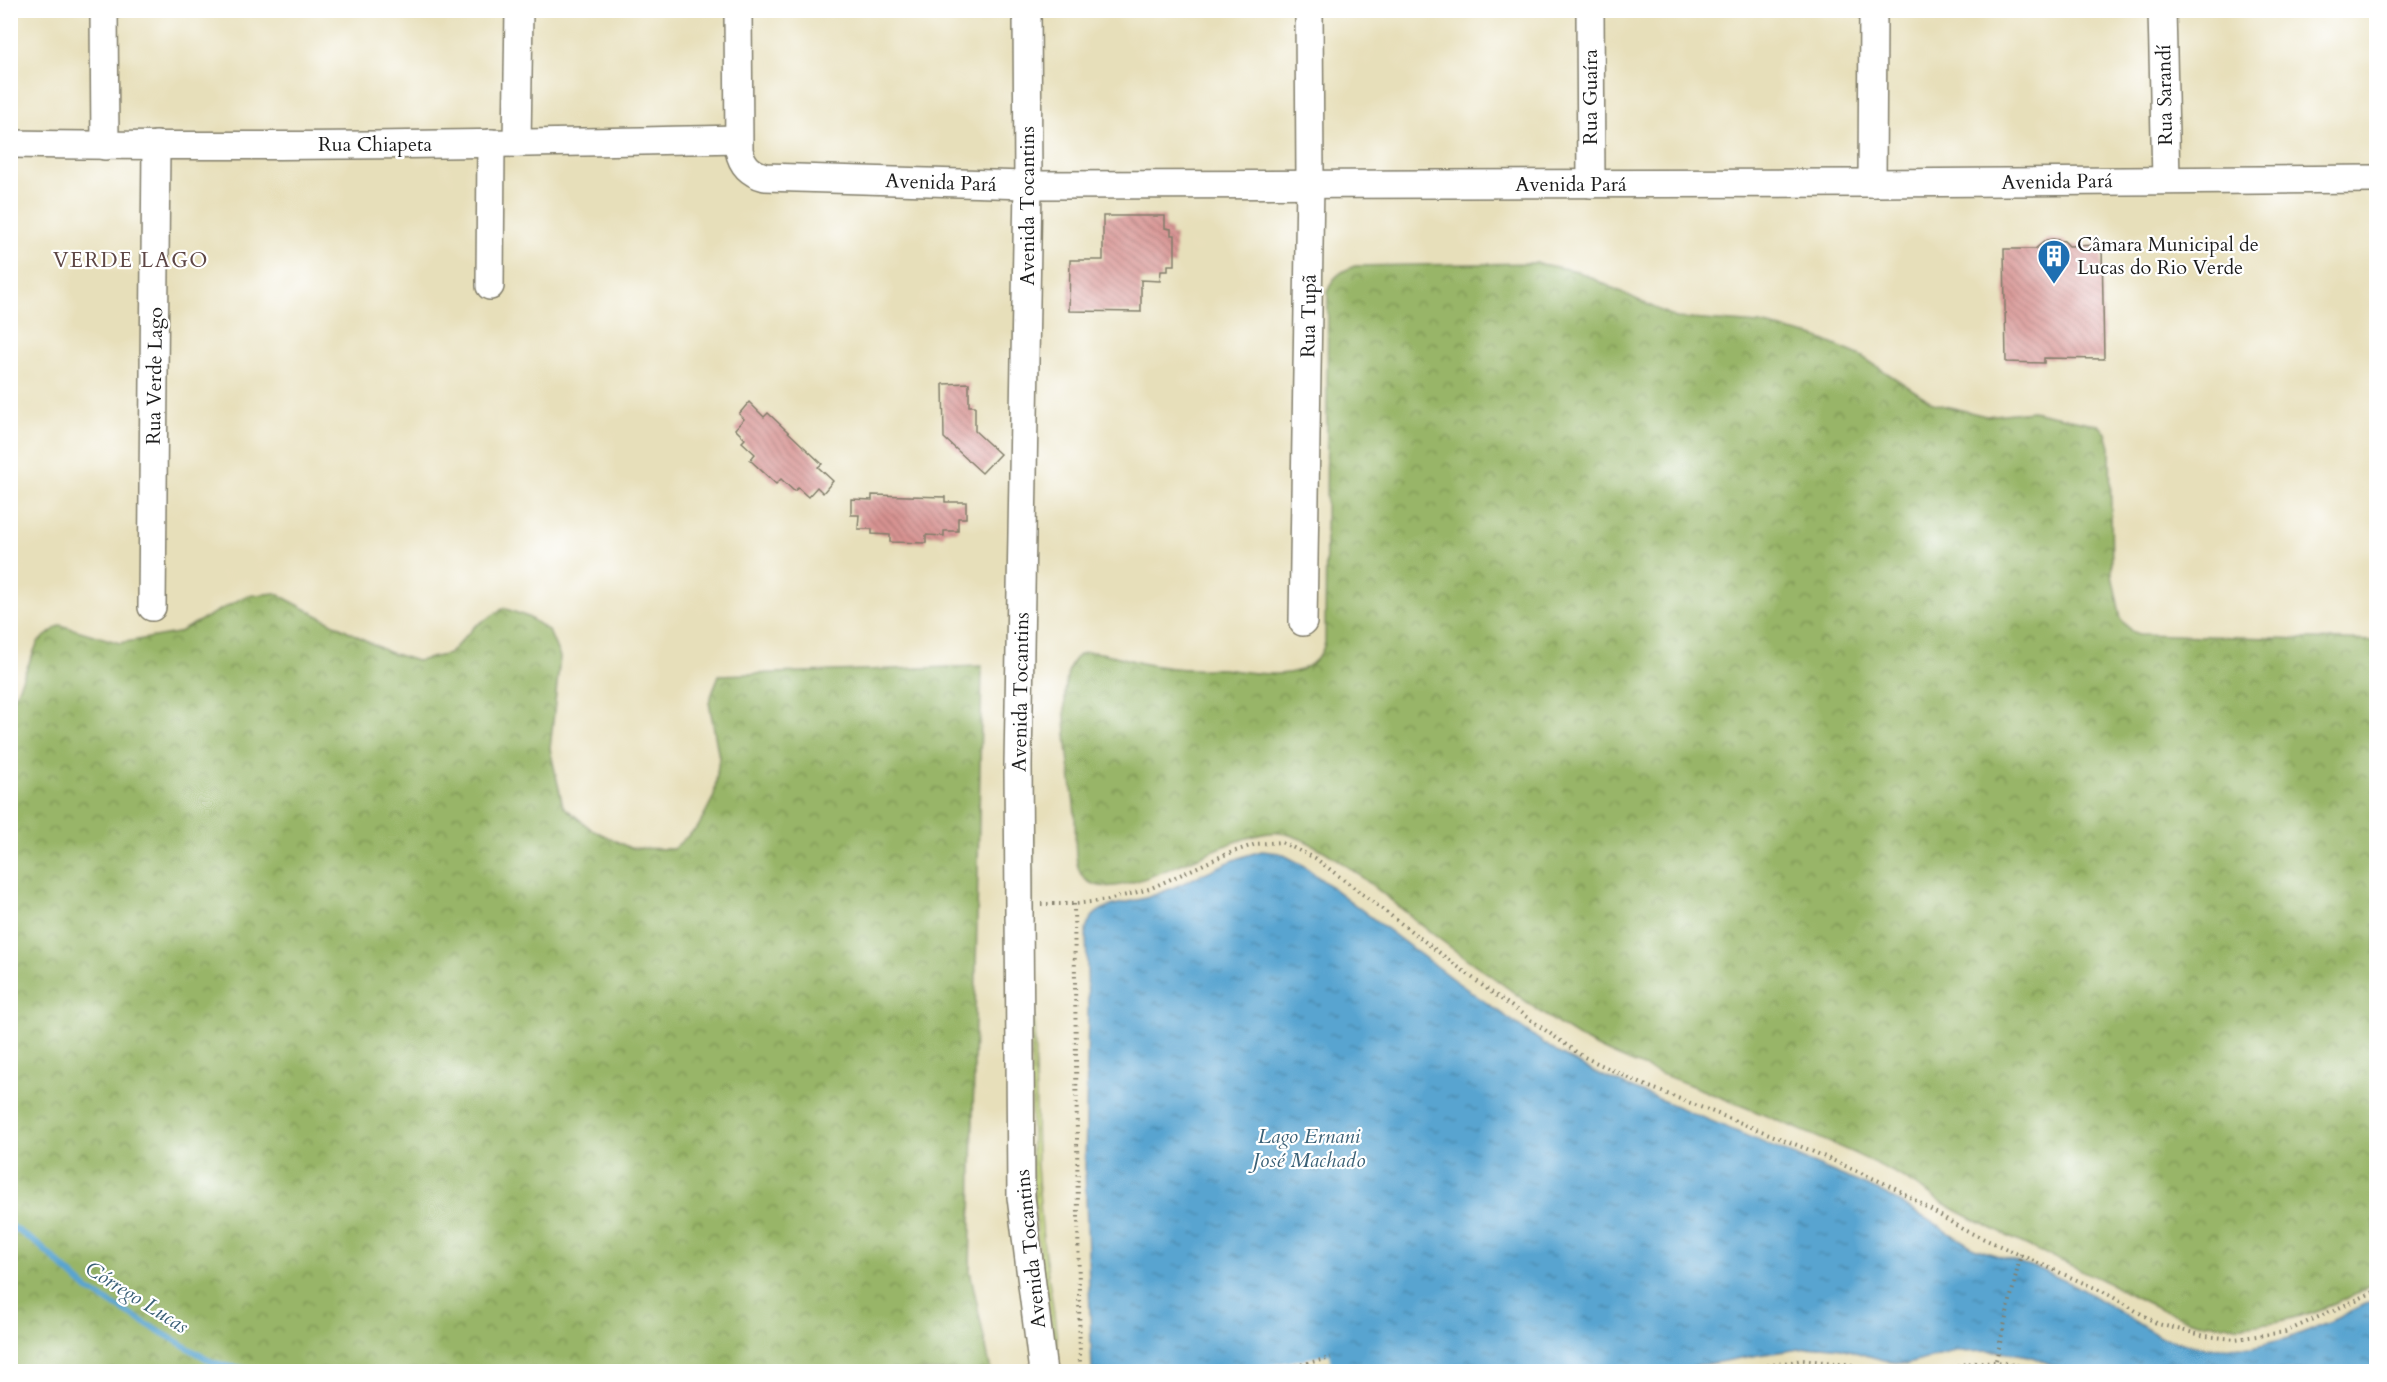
<svg xmlns="http://www.w3.org/2000/svg" width="2387" height="1382" viewBox="0 0 2387 1382" font-family="Cardo,serif">
	<defs>
		<pattern id="grass-tufts" width="24" height="20" patternUnits="userSpaceOnUse" patternTransform="scale(1.5)"><rect width="24" height="20" fill="#c0d376"/><path d="M3 7l-1-3M5 7V3M7 7l1-3M15 17l-1-3M17 17v-4M19 17l1-3" fill="none" stroke="#a4b566"/></pattern>
		<pattern id="forest-crowns" width="20" height="18" patternUnits="userSpaceOnUse" patternTransform="scale(1.5)"><rect width="20" height="18" fill="#98b567"/><path d="M2 6a3 3 0 1 1 6 0M12 15a3 3 0 1 1 6 0" fill="none" stroke="#7b9254"/></pattern>
		<pattern id="water-ripples" width="26" height="14" patternUnits="userSpaceOnUse" patternTransform="scale(1.5)"><rect width="26" height="14" fill="#58a4d0"/><path d="M2 4q2-2 4 0t4 0M15 11q2-2 4 0t4 0" fill="none" stroke="#4885a8"/></pattern>
		<pattern id="building-back-hatch" width="6" height="6" patternUnits="userSpaceOnUse" patternTransform="scale(1.5)"><rect width="6" height="6" fill="#d79391"/><path d="M-1 5l2 2M0 0l6 6M5-1l2 2" fill="none" stroke="#ae7776"/></pattern>
	</defs>
	<rect width="100%" height="100%" fill="#fff"/>
	<filter id="ink" filterUnits="userSpaceOnUse"><feTurbulence type="fractalNoise" baseFrequency=".0167" numOctaves="2"/><feDisplacementMap in="SourceGraphic" scale="12" xChannelSelector="R" yChannelSelector="G"/><feConvolveMatrix kernelMatrix="1 2 1 2 8 2 1 2 1" color-interpolation-filters="sRGB"/></filter>
	<filter id="wash" filterUnits="userSpaceOnUse"><feTurbulence type="fractalNoise" baseFrequency=".008" numOctaves="4" result="noise"/><feDisplacementMap in="SourceGraphic" scale="24" xChannelSelector="R" yChannelSelector="G"/><feGaussianBlur stdDeviation="1.35" result="paint"/><feColorMatrix in="noise" values="0 0 0 0 0 0 0 0 0 0 0 0 0 0 0 0 0 1.4 0 .05"/><feComposite in="paint" operator="in"/></filter>
	<g filter="url(#wash)">
		<rect width="100%" height="100%" fill="#e7dfba"/>
		<path fill="url(#grass-tufts)" stroke="#6e7849" stroke-width="1.5" d="M 1029,815 L 1034,842 L 1032,900 L 1037,1166 L 1043,1241 L 1055,1321 L 1059,1371 L 1054,1371 L 1051,1322 L 1038,1241 L 1032,1167 Z"/>
		<g fill="url(#forest-crowns)" stroke="#5a6842" stroke-width="1.5">
			<path d="M 1536,263 L 1577,271 L 1676,318 L 1760,324 L 1816,337 L 1861,356 L 1933,403 L 1986,416 L 2032,411 L 2099,425 L 2106,433 L 2110,447 L 2112,575 L 2121,619 L 2131,631 L 2139,634 L 2376,641 L 2376,1283 C 2326,1313 2260,1334 2200,1322 C 2165,1315 2135,1296 2102,1280 C 2050,1255 1995,1233 1945,1204 C 1928,1195 1913,1182 1895,1173 C 1829,1140 1759,1113 1690,1085 C 1654,1071 1616,1058 1582,1039 C 1549,1020 1518,995 1487,973 C 1465,958 1444,943 1424,927 C 1392,902 1309,826 1269,833 C 1241,837 1213,851 1186,862 C 1160,872 1086,911 1077,863 C 1074,848 1076,830 1075,814 C 1072,782 1055,686 1073,661 C 1077,655 1082,652 1089,652 C 1105,651 1129,661 1146,664 C 1161,667 1178,669 1194,669 C 1204,670 1213,668 1223,669 C 1257,673 1313,686 1325,643 L 1328,292 C 1331,278 1341,271 1355,266 Z"/>
			<path d="M 275,593 L 388,652 L 417,661 L 449,654 L 475,626 L 504,608 L 528,617 L 549,631 L 560,657 L 550,749 L 563,806 L 591,829 L 630,848 L 673,849 L 698,827 L 714,796 L 719,758 L 709,702 L 719,675 L 982,666 L 970,1271 L 991,1371 L 11,1371 L 11,700 L 14,698 L 38,642 L 60,625 L 120,643 L 177,633 L 246,596 Z"/>
		</g>
		<path fill="url(#water-ripples)" stroke="#3a6076" stroke-width="1.5" d="M 1262,851 L 1280,853 L 1301,864 L 1454,980 L 1558,1053 L 1594,1072 L 1884,1193 L 1974,1248 L 2042,1270 L 2082,1289 L 2160,1337 L 2206,1348 L 2252,1347 L 2289,1338 L 2329,1322 L 2376,1299 L 2376,1371 L 2072,1372 L 2029,1356 L 1998,1351 L 1955,1352 L 1907,1364 L 1890,1362 L 1841,1348 L 1822,1346 L 1758,1355 L 1664,1372 L 1092,1371 L 1085,1169 L 1088,1010 L 1086,930 C 1089,920 1093,914 1103,909 C 1117,902 1136,902 1151,896 C 1189,884 1223,860 1262,851 Z"/>
		<path fill="#e7dfba" d="M 1330,1354 L 1331,1362 L 1304,1368 L 1304,1371 L 1264,1371 L 1263,1367 Z"/>
		<g fill="none" stroke-linecap="round" stroke-linejoin="round">
			<path stroke="#58a4d0" stroke-width="6" d="M 10,1225 L 40,1246 L 88,1290 L 214,1363 L 260,1372"/>
		</g>
		<g id="blocks">
			<g fill="url(#building-back-hatch)">
				<path d="M 1103,216 L 1165,216 L 1165,228 L 1171,229 L 1171,235 L 1175,235 L 1175,265 L 1168,265 L 1168,271 L 1161,271 L 1160,281 L 1141,280 L 1141,312 L 1069,311 L 1070,260 L 1103,260 Z"/>
				<path d="M 2053,239 L 2064,241 L 2069,246 L 2102,245 L 2104,359 L 2044,358 L 2044,363 L 2006,362 L 2004,249 L 2035,249 L 2046,240 Z"/>
				<path d="M 969,383 L 969,406 L 975,406 L 975,431 L 1000,454 L 982,473 L 944,438 L 943,384 Z"/>
				<path d="M 749,402 L 764,417 L 768,413 L 822,464 L 818,467 L 833,481 L 823,493 L 817,487 L 808,497 L 798,488 L 794,491 L 781,479 L 776,484 L 750,460 L 755,454 L 742,442 L 745,439 L 735,429 L 744,419 L 739,414 Z"/>
				<path d="M 872,495 L 945,497 L 945,502 L 966,502 L 966,518 L 958,518 L 958,531 L 944,531 L 944,536 L 926,535 L 926,543 L 890,542 L 890,535 L 872,534 L 872,529 L 858,529 L 859,515 L 851,515 L 851,499 L 872,500 Z"/>
			</g>
		</g>
	</g>
	<g filter="url(#ink)">
		<use href="#blocks" fill-opacity="0" stroke="#827e6b" stroke-width="1.5"/>
		<g fill="none" stroke-linecap="round" stroke-linejoin="round">
			<g stroke="#827e6b" stroke-width="30">
				<g id="minor">
					<path d="M 104,10 L 105,146"/>
					<path d="M 738,10 L 739,150 C 742,165 750,173 765,177 L 1028,185 L 1872,183 L 2376,179"/>
					<path d="M 1027,10 L 1028,185 L 1018,765 L 1021,1197 L 1043,1372"/>
					<path d="M 1590,10 L 1591,184"/>
					<path d="M 2162,10 L 2166,180"/>
					<path d="M 517,143 L 519,10"/>
					<path d="M 10,144 C 253,148 496,144 738,139"/>
					<path d="M 1872,183 L 1873,10"/>
					<path d="M 490,286 L 491,143"/>
					<path d="M 152,607 L 156,145"/>
					<path d="M 1303,622 L 1310,183 L 1309,10"/>
				</g>
			</g>
			<g stroke="#827e6b" stroke-width="4" stroke-dasharray="1.5 4.5" stroke-linecap="butt">
				<path d="M 1041,904 L 1074,904 L 1108,900 L 1149,889 L 1224,855 L 1256,844 L 1281,842 L 1315,858 L 1491,992 L 1582,1056 L 1642,1084 L 1807,1149 L 1895,1188 L 1964,1230 L 2106,1293 L 2158,1324 L 2205,1336 L 2235,1339 L 2285,1332 L 2376,1291"/>
				<path d="M 1074,904 L 1080,1372"/>
				<path d="M 1996,1360 L 2021,1254"/>
				<path d="M 1266,1372 L 1331,1358"/>
				<path d="M 1726,1372 L 1803,1360 L 1847,1364 L 1887,1372"/>
				<path d="M 1934,1372 C 1974,1360 1999,1357 2039,1372"/>
			</g>
			<use href="#minor" stroke="#fff" stroke-width="27"/>
		</g>
	</g>
	<defs>
		<g id="building-pin" transform="scale(1.725)"><path d="M0 17L-7.5 6A9.5 9.5 0 1 1 7.5 6Z" fill="#1f6fb2" stroke="#fff"/><path d="M-4-6H4V6H1V3H-1V6H-4ZM-2.5-4.3h1.7v1.8h-1.7ZM.8-4.3h1.7v1.8H.8ZM-2.5-1h1.7V.8h-1.7ZM.8-1h1.7V.8H.8Z" fill="#fff"/></g>
	</defs>
	<g fill-rule="evenodd">
		<use href="#building-pin" x="2054" y="256"/>
	</g>
	<g text-anchor="middle" stroke-width="4.5" stroke-linejoin="round" paint-order="stroke">
		<g font-size="20" fill="#1c1c1c" stroke="#fff">
			<text transform="translate(2164 95) rotate(-91)" y="7">Rua Sarandí</text>
			<text transform="translate(1590 97) rotate(-90)" y="7">Rua Guaíra</text>
			<text x="375" y="151">Rua Chiapeta</text>
			<text transform="translate(2057 181) rotate(-1)" y="7">Avenida Pará</text>
			<text transform="translate(941 182) rotate(2)" y="7">Avenida Pará</text>
			<text x="1571" y="191">Avenida Pará</text>
			<text transform="translate(1027 206) rotate(-90)" y="7">Avenida Tocantins</text>
			<text transform="translate(1308 316) rotate(-89)" y="7">Rua Tupã</text>
			<text transform="translate(154 376) rotate(-89)" y="7">Rua Verde Lago</text>
			<text transform="translate(1020 692) rotate(-89)" y="7">Avenida Tocantins</text>
			<text transform="translate(1030 1249) rotate(-96)" y="7">Avenida Tocantins</text>
		</g>
		<g font-size="20" fill="#1c1c1c" stroke="#fff" text-anchor="start">
			<text x="2077" y="251">Câmara Municipal de<tspan x="2077" dy="23">Lucas do Rio Verde</tspan></text>
		</g>
		<g font-size="21" letter-spacing="1.5" fill="#5d4645" stroke="#fff">
			<text x="131" y="267">VERDE LAGO</text>
		</g>
		<g font-size="21" font-style="italic" fill="#3a6076" stroke="#fff">
			<text x="1309" y="1143">Lago Ernani<tspan x="1309" dy="24">José Machado</tspan></text>
			<text transform="translate(137 1297) rotate(32)" y="7">Córrego Lucas</text>
		</g>
	</g>
	<rect width="2387" height="1382" fill="none" stroke="#fff" stroke-width="36"/>
</svg>
